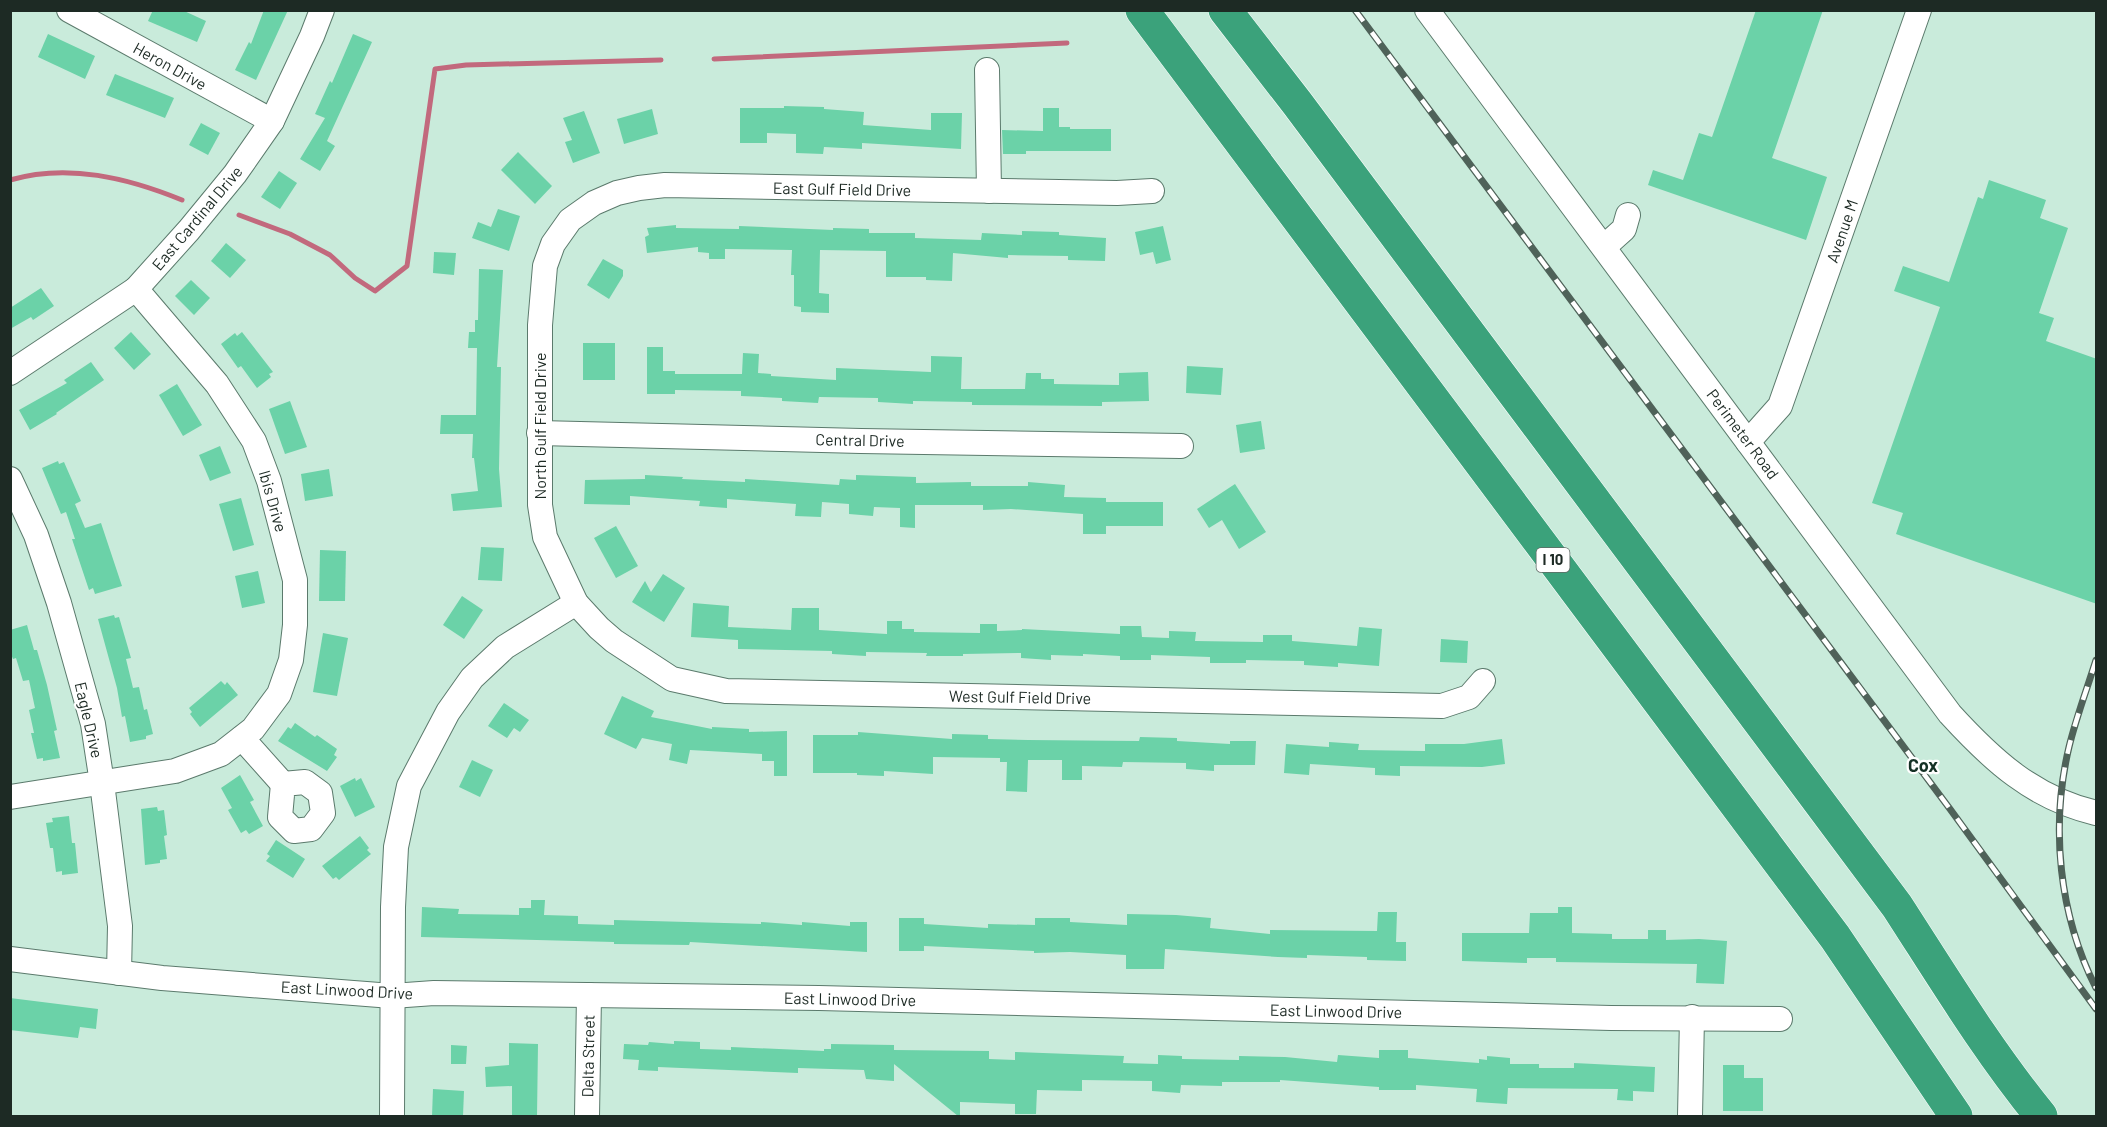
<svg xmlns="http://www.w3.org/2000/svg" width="2107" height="1127" viewBox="0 0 2107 1127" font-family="Barlow,sans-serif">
	<rect width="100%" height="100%" fill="#c9ebdb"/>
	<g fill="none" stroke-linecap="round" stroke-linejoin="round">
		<g stroke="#c2697d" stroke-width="5">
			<path d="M 714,59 L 1067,43"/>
			<path d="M 10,180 C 68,163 128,178 182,200"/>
			<path d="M 239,215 L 290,234 L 330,255 L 355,278 L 375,291 L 407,266 L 435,69 L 466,65 L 661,60"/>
		</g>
	</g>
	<g fill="#6bd2a8">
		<path d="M 153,10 L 182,10 L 206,21 L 197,42 L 148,21 Z"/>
		<path d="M 264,10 L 288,10 L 256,80 L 235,70 L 249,42 L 251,44 Z"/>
		<path d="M 1756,10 L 1823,10 L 1772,158 L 1827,177 L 1806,240 L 1648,185 L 1653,170 L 1683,180 L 1699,133 L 1712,137 Z"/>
		<path d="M 48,34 L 95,56 L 85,79 L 38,57 Z"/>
		<path d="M 353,34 L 372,42 L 327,141 L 335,146 L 320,171 L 300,159 L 325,118 L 315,114 L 330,81 L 332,83 Z"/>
		<path d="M 115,74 L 174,98 L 165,118 L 106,95 Z"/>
		<path d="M 784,106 L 824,107 L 824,109 L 864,112 L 863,125 L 931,130 L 931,113 L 962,113 L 961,149 L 862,143 L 862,149 L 824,147 L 823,154 L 796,153 L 796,134 L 767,133 L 767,143 L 740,143 L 740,108 L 784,108 Z"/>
		<path d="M 1043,108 L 1059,108 L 1059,127 L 1070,127 L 1070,129 L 1111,129 L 1111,151 L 1026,151 L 1026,154 L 1003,154 L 1002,130 L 1043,131 Z"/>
		<path d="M 652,109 L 658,134 L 624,144 L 617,119 Z"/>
		<path d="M 584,111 L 600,153 L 573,163 L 565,142 L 572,140 L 563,118 Z"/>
		<path d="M 201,123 L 220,133 L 208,155 L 189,145 Z"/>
		<path d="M 518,152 L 552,186 L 535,204 L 501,170 Z"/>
		<path d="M 279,171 L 297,183 L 280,209 L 261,197 Z"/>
		<path d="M 1989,180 L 2046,200 L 2040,218 L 2068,228 L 2039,313 L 2054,318 L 2046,341 L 2097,359 L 2097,604 L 1896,534 L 1903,513 L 1872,503 L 1940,307 L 1894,291 L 1903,266 L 1949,282 L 1978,197 L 1983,199 Z"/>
		<path d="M 498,209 L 520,216 L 509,251 L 472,238 L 478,222 L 491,227 Z"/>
		<path d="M 676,225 L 676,228 L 739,229 L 739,226 L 833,230 L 833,228 L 869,229 L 869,233 L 915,233 L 915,238 L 981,240 L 982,233 L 1022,235 L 1022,231 L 1059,232 L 1059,235 L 1106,238 L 1105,261 L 1068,260 L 1068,256 L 1008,255 L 1008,258 L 953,253 L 952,281 L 926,280 L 926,277 L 886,277 L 886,251 L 820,250 L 819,293 L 829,294 L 829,313 L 801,312 L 801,307 L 794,306 L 794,275 L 791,275 L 792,250 L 725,249 L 725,259 L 709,259 L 709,253 L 698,252 L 698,247 L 647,253 L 645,237 L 649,235 L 647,228 Z"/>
		<path d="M 1163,226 L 1171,260 L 1156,264 L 1153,252 L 1140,255 L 1135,232 Z"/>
		<path d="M 226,243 L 246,260 L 230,278 L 211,261 Z"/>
		<path d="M 434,252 L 456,253 L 454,275 L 433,273 Z"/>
		<path d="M 603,259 L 623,270 L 623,276 L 609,299 L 587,285 Z"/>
		<path d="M 479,269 L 503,270 L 497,367 L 501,367 L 499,469 L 502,507 L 453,511 L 451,494 L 478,491 L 474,458 L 472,458 L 473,434 L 440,434 L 441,415 L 476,415 L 477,348 L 468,348 L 469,332 L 475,332 L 475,320 L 478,320 Z"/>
		<path d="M 191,280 L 210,298 L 194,315 L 175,296 Z"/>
		<path d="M 41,288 L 54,306 L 33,320 L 31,317 L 10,329 L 10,308 Z"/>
		<path d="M 131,332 L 151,354 L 134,370 L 114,348 Z"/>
		<path d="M 242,332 L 273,372 L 269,374 L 271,377 L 257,388 L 241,366 L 238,368 L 221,344 L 235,333 L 237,336 Z"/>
		<rect x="583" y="343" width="32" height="37"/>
		<path d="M 647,347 L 663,347 L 663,371 L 675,371 L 675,374 L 742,374 L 743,353 L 759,354 L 758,373 L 771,374 L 771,376 L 836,380 L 836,368 L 931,372 L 931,356 L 962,357 L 961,389 L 1025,389 L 1026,373 L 1041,373 L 1041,379 L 1054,379 L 1054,384 L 1119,385 L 1119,373 L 1148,372 L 1149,401 L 1102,402 L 1102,406 L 972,405 L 972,402 L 913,401 L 913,404 L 878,402 L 878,398 L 819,397 L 818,403 L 782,401 L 782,398 L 741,396 L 741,391 L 675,390 L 675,394 L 647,394 Z"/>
		<path d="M 91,362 L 104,380 L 56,413 L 57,414 L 30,430 L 19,410 L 67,383 L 64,380 Z"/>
		<path d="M 1187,366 L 1223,368 L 1221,395 L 1186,393 Z"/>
		<path d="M 177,384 L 202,425 L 183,436 L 159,395 Z"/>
		<path d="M 290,401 L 307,447 L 285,454 L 269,409 Z"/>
		<path d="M 1261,421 L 1265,449 L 1240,453 L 1236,425 Z"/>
		<path d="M 220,446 L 231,473 L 210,481 L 199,455 Z"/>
		<path d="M 58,461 L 59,464 L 64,462 L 81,501 L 75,504 L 85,528 L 101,523 L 122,586 L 95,594 L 93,588 L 89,590 L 72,539 L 75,539 L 66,512 L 61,514 L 42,468 Z"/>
		<path d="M 329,469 L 333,496 L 305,501 L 301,474 Z"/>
		<path d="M 645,475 L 683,477 L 682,479 L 745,482 L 745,479 L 839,485 L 840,479 L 856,480 L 856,475 L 916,477 L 916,483 L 971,482 L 971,486 L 1028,486 L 1028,482 L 1065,485 L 1064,497 L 1106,498 L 1106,502 L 1163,502 L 1163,526 L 1106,526 L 1106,534 L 1083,534 L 1083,514 L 1011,509 L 983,510 L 983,505 L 915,505 L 915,528 L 900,527 L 900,508 L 874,507 L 873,516 L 849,514 L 849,504 L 822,502 L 821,517 L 795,516 L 796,504 L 727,499 L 727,508 L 699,506 L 700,501 L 630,496 L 630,505 L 584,504 L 585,480 L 645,479 Z"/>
		<path d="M 1235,484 L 1266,532 L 1239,549 L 1222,520 L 1209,528 L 1197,509 Z"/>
		<path d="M 241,498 L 254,545 L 233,551 L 219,504 Z"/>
		<path d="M 616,526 L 638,566 L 616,578 L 594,538 Z"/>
		<path d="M 481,547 L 504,548 L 502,581 L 478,580 Z"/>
		<path d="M 320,550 L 346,551 L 345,601 L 319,601 Z"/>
		<path d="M 258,571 L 265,603 L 242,608 L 235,576 Z"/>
		<path d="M 663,574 L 685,588 L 664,622 L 632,602 L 645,581 L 651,592 Z"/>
		<path d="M 462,596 L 483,610 L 464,639 L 443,625 Z"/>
		<path d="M 693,603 L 729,606 L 728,627 L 791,630 L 792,608 L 819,608 L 819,630 L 887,634 L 887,621 L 902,621 L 902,629 L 914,629 L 914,632 L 980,633 L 980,624 L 997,624 L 997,631 L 1022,630 L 1022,629 L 1120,634 L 1120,626 L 1141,626 L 1142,637 L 1169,638 L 1169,631 L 1196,632 L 1195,641 L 1263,642 L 1263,635 L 1292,635 L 1292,641 L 1357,646 L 1359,627 L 1382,629 L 1379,666 L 1338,663 L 1338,667 L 1304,665 L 1304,661 L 1246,660 L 1246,663 L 1210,663 L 1210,657 L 1151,655 L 1151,660 L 1120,660 L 1120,656 L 1083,654 L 1083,656 L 1051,655 L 1051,660 L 1021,658 L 1021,653 L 963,654 L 963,656 L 926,656 L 927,653 L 866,652 L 866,656 L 832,654 L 832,651 L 738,649 L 738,640 L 691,637 Z"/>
		<path d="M 114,615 L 115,618 L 119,617 L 131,658 L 126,659 L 133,688 L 139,687 L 144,710 L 147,709 L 153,734 L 146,736 L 146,739 L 130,742 L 125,716 L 122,717 L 117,688 L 98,619 Z"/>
		<path d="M 27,625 L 34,650 L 37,650 L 47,685 L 57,730 L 54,731 L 60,758 L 43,761 L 43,758 L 37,759 L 31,733 L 34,733 L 29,710 L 35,708 L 29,680 L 23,681 L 16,658 L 13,659 L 10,652 L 10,630 Z"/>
		<path d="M 323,633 L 348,638 L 337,696 L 313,692 Z"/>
		<path d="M 1441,639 L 1468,641 L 1467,663 L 1440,662 Z"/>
		<path d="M 221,681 L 225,685 L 227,682 L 238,695 L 200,727 L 190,714 L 192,712 L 189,708 Z"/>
		<path d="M 622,696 L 654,711 L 651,717 L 712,729 L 712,727 L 749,729 L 749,732 L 787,731 L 787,776 L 774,776 L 774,761 L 762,761 L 762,754 L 690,750 L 687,764 L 669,760 L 672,744 L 642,738 L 636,749 L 604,734 Z"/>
		<path d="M 504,703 L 529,720 L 520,732 L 514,728 L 507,738 L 488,726 Z"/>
		<path d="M 295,723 L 315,737 L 317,735 L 337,749 L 334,755 L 337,757 L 327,771 L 278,741 L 288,727 L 291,729 Z"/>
		<path d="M 858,732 L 952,739 L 952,734 L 988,735 L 988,739 L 1028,740 L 1139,741 L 1140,737 L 1177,738 L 1177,741 L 1230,744 L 1230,741 L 1256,741 L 1255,765 L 1214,765 L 1214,771 L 1186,769 L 1186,763 L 1123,762 L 1122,767 L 1082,766 L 1082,780 L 1062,780 L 1062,760 L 1028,760 L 1027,792 L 1006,791 L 1007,762 L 1000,762 L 1000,758 L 933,757 L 933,774 L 884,771 L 884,776 L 857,775 L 857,773 L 813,773 L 813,735 L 858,735 Z"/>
		<path d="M 1502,739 L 1505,764 L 1482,767 L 1400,766 L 1400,776 L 1375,775 L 1375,768 L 1310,764 L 1309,775 L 1284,773 L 1286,744 L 1329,747 L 1329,742 L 1359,744 L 1358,750 L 1425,751 L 1425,744 L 1464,744 Z"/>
		<path d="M 472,760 L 493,770 L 480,797 L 459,787 Z"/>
		<path d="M 240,775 L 254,800 L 250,802 L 263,826 L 249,834 L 246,830 L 241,833 L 228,810 L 232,808 L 221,788 Z"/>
		<path d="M 355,778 L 356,781 L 361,778 L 375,807 L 355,817 L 340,786 Z"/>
		<path d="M 157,807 L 158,811 L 164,810 L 167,835 L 164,836 L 167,859 L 160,860 L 160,863 L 145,865 L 141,809 Z"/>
		<path d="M 69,816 L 72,843 L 75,843 L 78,873 L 62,875 L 62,871 L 56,872 L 53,848 L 50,848 L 46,823 L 53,822 L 52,818 Z"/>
		<path d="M 360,836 L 369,848 L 367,850 L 371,854 L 339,880 L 336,877 L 333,879 L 322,866 Z"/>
		<path d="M 276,840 L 305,859 L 293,878 L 266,861 L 270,856 L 267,854 Z"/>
		<path d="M 531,900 L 545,900 L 544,915 L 578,916 L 578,924 L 614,925 L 614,920 L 761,924 L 761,922 L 802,925 L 802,922 L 850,926 L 850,922 L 867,922 L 867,952 L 690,942 L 689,945 L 614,944 L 614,942 L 421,937 L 422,907 L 459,909 L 458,914 L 519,915 L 519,908 L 531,908 Z"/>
		<path d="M 1558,907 L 1572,907 L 1572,933 L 1612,934 L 1612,939 L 1648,939 L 1648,930 L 1666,930 L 1666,940 L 1699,939 L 1727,941 L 1724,984 L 1696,983 L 1697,964 L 1556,962 L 1556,958 L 1527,958 L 1527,963 L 1462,961 L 1462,933 L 1529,933 L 1530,913 L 1558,913 Z"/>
		<path d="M 1378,912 L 1397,912 L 1396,942 L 1406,942 L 1406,961 L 1367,960 L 1367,957 L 1307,955 L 1307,958 L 1278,957 L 1165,949 L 1164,969 L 1126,969 L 1126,955 L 1070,952 L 1034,953 L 1034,951 L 924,946 L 924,951 L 899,951 L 899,918 L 924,918 L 924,924 L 988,928 L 988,924 L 1035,925 L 1035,918 L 1070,918 L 1070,922 L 1127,925 L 1127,914 L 1176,915 L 1211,918 L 1210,928 L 1270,934 L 1270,930 L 1377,931 Z"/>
		<path d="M 10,998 L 98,1009 L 96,1029 L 80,1027 L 78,1038 L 10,1030 Z"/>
		<path d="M 674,1041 L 700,1042 L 700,1049 L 731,1050 L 731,1047 L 824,1051 L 824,1049 L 831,1049 L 831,1044 L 894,1045 L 894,1050 L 989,1051 L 989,1059 L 1015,1060 L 1015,1052 L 1124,1056 L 1123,1063 L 1158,1064 L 1158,1055 L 1182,1056 L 1182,1059 L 1239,1060 L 1239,1056 L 1285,1057 L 1337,1062 L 1338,1055 L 1379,1058 L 1379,1050 L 1408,1050 L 1408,1058 L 1479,1063 L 1479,1059 L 1487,1060 L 1487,1056 L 1510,1058 L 1510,1064 L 1539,1064 L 1539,1068 L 1574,1068 L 1574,1063 L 1655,1067 L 1654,1092 L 1633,1091 L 1633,1101 L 1617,1100 L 1618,1089 L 1508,1088 L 1507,1104 L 1476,1102 L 1477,1089 L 1416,1085 L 1416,1090 L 1379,1090 L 1379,1087 L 1280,1080 L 1280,1082 L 1222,1082 L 1222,1086 L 1181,1085 L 1180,1093 L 1152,1091 L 1152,1081 L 1082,1080 L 1082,1091 L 1037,1090 L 1036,1114 L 1015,1114 L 1015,1104 L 960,1102 L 960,1116 L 958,1116 L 894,1064 L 894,1081 L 866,1079 L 864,1070 L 798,1068 L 798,1073 L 658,1067 L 658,1071 L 638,1070 L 639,1060 L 623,1059 L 624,1044 L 648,1045 L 649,1042 L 674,1044 Z"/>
		<path d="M 509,1043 L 538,1044 L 537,1116 L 512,1116 L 512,1086 L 486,1087 L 485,1067 L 509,1065 Z"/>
		<path d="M 451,1045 L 467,1046 L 466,1064 L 451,1064 Z"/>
		<path d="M 1723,1065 L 1744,1065 L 1744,1078 L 1763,1078 L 1763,1111 L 1723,1111 Z"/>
		<path d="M 433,1089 L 464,1091 L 463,1116 L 432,1116 Z"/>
	</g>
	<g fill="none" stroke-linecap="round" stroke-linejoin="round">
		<g stroke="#5b7a6c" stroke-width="26">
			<g id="minor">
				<path d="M 69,10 L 272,121"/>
				<path d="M 1427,10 L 1950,714 C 1992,760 2033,798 2096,813"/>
				<path d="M 987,70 L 989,191"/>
				<path d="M 1152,191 L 1117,193 L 665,185 L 639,188 L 617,193 L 594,203 L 570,220 L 553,244 L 545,266 L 540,325 L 540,505 L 545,537 L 576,603 L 599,628 L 614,641 L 672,679 L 726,691 L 1442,706 L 1469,697 L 1483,681"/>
				<path d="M 1604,247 L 1624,229 L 1628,215"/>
				<path d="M 10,373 L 136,289 L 189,230 L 235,174 L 272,121 L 312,36 L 322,10"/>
				<path d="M 539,433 L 861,441 L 1181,446"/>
				<path d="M 1748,442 L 1780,406 L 1919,10"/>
				<path d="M 10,479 L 36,535 L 59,603 L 93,724 L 102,783 L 120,926 L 119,973"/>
				<path d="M 242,738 L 283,784"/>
				<path d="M 305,782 L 320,793 L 323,813 L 311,829 L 294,831 L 280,817 L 283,784 Z"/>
				<path d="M 10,797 L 175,771 L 221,754 L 253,729 L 279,694 L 291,660 L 295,625 L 295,580 L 269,481 L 254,441 L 217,384 L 136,289"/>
				<path d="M 10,959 L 162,978 L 392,996 L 434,993 L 819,998 L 1611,1018 L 1780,1019"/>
				<path d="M 392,1116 L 393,907 L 396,847 L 409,786 L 448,712 L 472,678 L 505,647 L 576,603"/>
				<path d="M 587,1116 L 589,995"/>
				<path d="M 1690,1116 L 1692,1017"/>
			</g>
		</g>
		<g stroke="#fff" stroke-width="34">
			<g id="highway">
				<path d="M 1142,10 L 1835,937 L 1956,1116"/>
				<path d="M 1225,10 L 1297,103 L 1897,906 C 1943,977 1987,1050 2041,1116"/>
			</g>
		</g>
		<use href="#minor" stroke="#fff" stroke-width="24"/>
		<use href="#highway" stroke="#3ba27b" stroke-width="33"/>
		<g stroke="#4f6259" stroke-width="7">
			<g id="rail">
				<path d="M 1355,10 L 1950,809 L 2096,1009"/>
				<path d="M 2096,660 C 2087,689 2076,718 2069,747 C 2050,827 2059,915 2096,988"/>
			</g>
		</g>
		<use href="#rail" stroke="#fff" stroke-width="4.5" stroke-dasharray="14" stroke-linecap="butt"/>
	</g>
	<g text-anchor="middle" stroke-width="4.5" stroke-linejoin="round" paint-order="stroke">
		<rect fill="#fff" stroke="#616a66" stroke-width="1.5" x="1536.5" y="548" width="33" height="24" rx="4.5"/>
		<g font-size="15" font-weight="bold" fill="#1d2a24">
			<text x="1553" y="565">I 10</text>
		</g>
		<g font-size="16" fill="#1d2a24" stroke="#fff">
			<text transform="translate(170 66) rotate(29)" y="6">Heron Drive</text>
			<text transform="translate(842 189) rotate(1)" y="6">East Gulf Field Drive</text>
			<text transform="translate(197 218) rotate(-50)" y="6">East Cardinal Drive</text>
			<text transform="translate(1842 231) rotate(-71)" y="6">Avenue M</text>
			<text transform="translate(540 426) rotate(-90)" y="6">North Gulf Field Drive</text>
			<text transform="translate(1743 434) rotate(53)" y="6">Perimeter Road</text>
			<text transform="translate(860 440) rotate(1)" y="6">Central Drive</text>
			<text transform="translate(273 501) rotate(74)" y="6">Ibis Drive</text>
			<text transform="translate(1020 697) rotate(1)" y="6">West Gulf Field Drive</text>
			<text transform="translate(89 720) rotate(77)" y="6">Eagle Drive</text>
			<text transform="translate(347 990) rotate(3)" y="6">East Linwood Drive</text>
			<text transform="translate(850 999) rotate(1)" y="6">East Linwood Drive</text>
			<text transform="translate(1336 1011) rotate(1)" y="6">East Linwood Drive</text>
			<text transform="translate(588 1056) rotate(-89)" y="6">Delta Street</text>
		</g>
		<g font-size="18" font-weight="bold" fill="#143125" stroke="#fff">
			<text x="1923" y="772">Cox</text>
		</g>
	</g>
	<rect width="2107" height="1127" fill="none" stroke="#1d2a24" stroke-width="24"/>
</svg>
